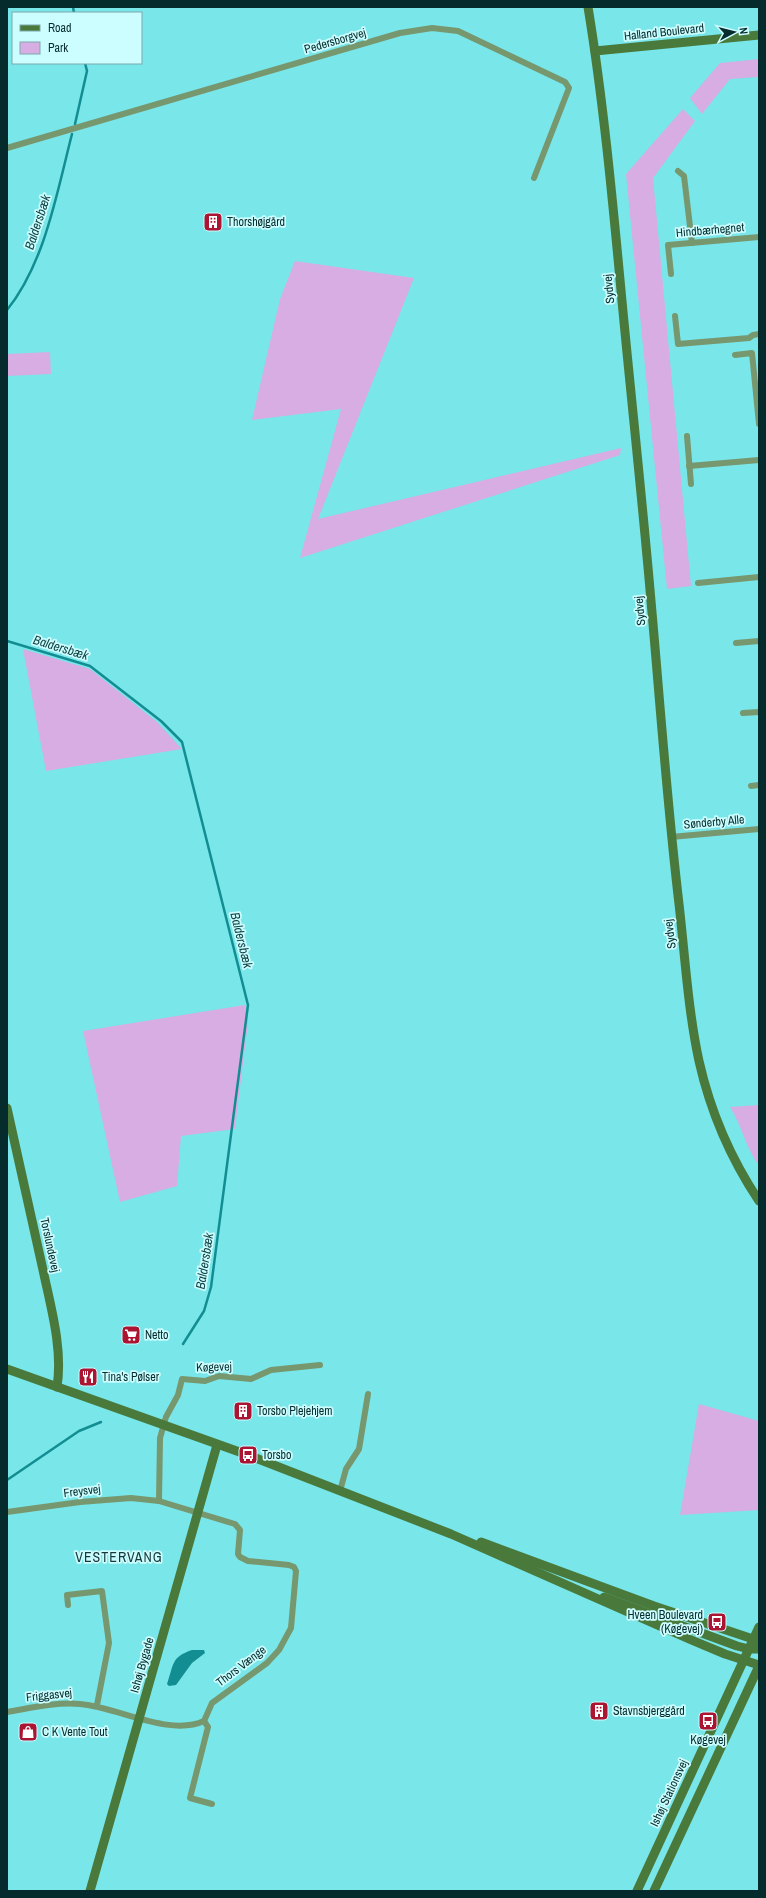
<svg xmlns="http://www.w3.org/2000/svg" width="766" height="1898" viewBox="0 0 766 1898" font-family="'Archivo Narrow',sans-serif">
	<rect width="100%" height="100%" fill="#79e6ea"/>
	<g fill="#d7ade3">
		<path d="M 759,59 L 759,77 L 730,79 L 702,114 L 690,98 L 720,63 Z"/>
		<path d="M 683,109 L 695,121 L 653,178 L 691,586 L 667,589 L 626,174 Z"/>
		<path d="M 295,261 L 414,278 L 318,519 L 621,448 L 620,455 L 300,558 L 341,409 L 252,420 L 280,299 Z"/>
		<path d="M 50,352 L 51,374 L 7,376 L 7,354 Z"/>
		<path d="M 23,649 L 90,669 L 157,722 L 182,749 L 46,771 Z"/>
		<path d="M 245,1005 L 248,1022 L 235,1129 L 181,1136 L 177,1186 L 120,1202 L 83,1031 Z"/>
		<path d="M 759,1105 L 759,1166 C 746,1148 742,1126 730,1107 Z"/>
		<path d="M 699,1404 L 759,1421 L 759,1510 L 680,1515 Z"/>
	</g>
	<path fill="#128e92" d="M 192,1650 L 204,1650 L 205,1653 L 192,1663 L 176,1685 L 169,1686 L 167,1684 C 174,1664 171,1657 192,1650 Z"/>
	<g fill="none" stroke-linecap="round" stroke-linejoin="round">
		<g stroke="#128e92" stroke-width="2.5">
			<path d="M 73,7 L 74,13"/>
			<path d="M 75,124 L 87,71 L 85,63"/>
			<path d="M 7,310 C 45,263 57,192 72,134"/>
			<path d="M 7,641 L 90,666 L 161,721 L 182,742 L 248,1005 L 211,1287 L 204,1311 L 183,1344"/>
			<path d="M 7,1480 L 79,1431 L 101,1422"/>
		</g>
		<g stroke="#77976e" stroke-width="6">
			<path d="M 7,148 L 400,33 L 432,28 L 458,31 L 565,82 L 569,88 L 534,178"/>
			<path d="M 678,171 L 684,176 L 692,243"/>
			<path d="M 671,274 L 668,245 L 759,237"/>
			<path d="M 675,316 L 678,344 L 749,338 L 753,335 L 759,334"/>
			<path d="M 735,355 L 752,353 L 759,424"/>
			<path d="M 687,436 L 691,484"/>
			<path d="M 689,466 L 759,460"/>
			<path d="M 698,583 L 759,577"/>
			<path d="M 736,643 L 759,641"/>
			<path d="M 743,713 L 759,712"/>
			<path d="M 751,786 L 759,785"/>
			<path d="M 671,837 L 759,829"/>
			<path d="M 340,1491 L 346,1469 L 359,1449 L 368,1394"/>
			<path d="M 159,1501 L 160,1438 L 166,1417 L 178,1395 L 182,1379 L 205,1381 L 219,1376 L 251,1379 L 271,1370 L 320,1365"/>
			<path d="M 7,1512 L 80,1502 L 131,1498 L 159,1501 L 235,1524 L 240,1530 L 238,1554 L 240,1557 L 248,1561 L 289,1565 L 294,1567 L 296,1571 L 291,1628 L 279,1650 L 267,1663 L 212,1703 L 204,1721 C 169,1737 118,1707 80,1704 C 55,1702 31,1708 7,1712"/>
			<path d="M 68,1605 L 67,1595 L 102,1591 L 109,1643 L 97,1705"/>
			<path d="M 204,1721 L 208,1727 L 190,1798 L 212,1804"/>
		</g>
		<g stroke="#497a3b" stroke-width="9">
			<path d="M 588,7 C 605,111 614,217 624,322 C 633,415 643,508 651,601 C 660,702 667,803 679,904 C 685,956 688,1010 699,1061 C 710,1110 731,1159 759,1201"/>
			<path d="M 595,51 L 759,35"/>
			<path d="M 7,1108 C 19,1162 31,1216 43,1270 C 51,1308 63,1349 57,1387"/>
			<path d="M 7,1369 L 248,1455 L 451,1534 L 689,1639 L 725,1654 L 759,1665"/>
			<path d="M 481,1542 L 654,1606 L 759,1641"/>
			<path d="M 604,1597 L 737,1646 L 749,1649 L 759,1649"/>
			<path d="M 90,1891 L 217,1445"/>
			<path d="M 637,1891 L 759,1627"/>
			<path d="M 654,1891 L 759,1666"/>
		</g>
	</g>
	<defs>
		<g id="building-square" transform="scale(1)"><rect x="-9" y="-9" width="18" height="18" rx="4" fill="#ab1531" stroke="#ccfdff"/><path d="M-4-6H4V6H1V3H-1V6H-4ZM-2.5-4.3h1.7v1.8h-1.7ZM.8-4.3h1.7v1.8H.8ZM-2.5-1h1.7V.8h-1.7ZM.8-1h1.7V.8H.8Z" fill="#fff"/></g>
		<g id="supermarket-square" transform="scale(1)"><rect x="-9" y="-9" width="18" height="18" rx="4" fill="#ab1531" stroke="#ccfdff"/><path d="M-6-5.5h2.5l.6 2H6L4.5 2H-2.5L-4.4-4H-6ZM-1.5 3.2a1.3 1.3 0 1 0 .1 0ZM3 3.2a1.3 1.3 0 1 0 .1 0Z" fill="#fff"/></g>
		<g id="restaurant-square" transform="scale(1)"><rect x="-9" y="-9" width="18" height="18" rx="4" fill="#ab1531" stroke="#ccfdff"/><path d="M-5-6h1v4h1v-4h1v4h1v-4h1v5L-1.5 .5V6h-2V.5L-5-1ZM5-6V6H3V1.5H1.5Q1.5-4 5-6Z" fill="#fff"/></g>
		<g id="bus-square" transform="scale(1)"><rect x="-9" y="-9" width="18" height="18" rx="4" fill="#ab1531" stroke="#ccfdff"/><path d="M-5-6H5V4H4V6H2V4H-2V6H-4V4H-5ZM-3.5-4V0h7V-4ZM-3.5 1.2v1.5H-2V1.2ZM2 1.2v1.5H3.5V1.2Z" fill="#fff"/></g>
		<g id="shop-square" transform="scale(1)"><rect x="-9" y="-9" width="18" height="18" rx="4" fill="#ab1531" stroke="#ccfdff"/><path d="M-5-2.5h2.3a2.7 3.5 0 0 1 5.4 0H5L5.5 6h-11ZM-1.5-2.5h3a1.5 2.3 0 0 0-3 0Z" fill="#fff"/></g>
	</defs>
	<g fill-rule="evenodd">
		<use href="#building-square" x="213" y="222"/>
		<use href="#supermarket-square" x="131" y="1335"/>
		<use href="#restaurant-square" x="88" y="1377"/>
		<use href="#building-square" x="243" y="1411"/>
		<use href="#bus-square" x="248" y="1455"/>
		<use href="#bus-square" x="717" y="1622"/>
		<use href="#building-square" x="599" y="1711"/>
		<use href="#bus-square" x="708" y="1721"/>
		<use href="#shop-square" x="28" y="1732"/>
	</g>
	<g text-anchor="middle" stroke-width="3.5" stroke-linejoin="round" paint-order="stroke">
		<g font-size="12" fill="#062b2c" stroke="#ccfdff">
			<text transform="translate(664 32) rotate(-6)" y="4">Halland Boulevard</text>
			<text transform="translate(335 41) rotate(-16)" y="4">Pedersborgvej</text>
			<text transform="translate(710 230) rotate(-5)" y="4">Hindbærhegnet</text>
			<text transform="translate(609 289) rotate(-95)" y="4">Sydvej</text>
			<text transform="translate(640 611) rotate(-95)" y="4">Sydvej</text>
			<text transform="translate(714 822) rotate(-5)" y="4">Sønderby Alle</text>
			<text transform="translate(670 934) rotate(-97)" y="4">Sydvej</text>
			<text transform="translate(50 1245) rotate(78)" y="4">Torslundevej</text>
			<text transform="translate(214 1367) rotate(-2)" y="4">Køgevej</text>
			<text transform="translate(82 1491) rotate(-7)" y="4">Freysvej</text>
			<text transform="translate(142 1665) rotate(-74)" y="4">Ishøj Bygade</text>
			<text transform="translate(241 1666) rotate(-37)" y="4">Thors Vænge</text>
			<text transform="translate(49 1695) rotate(-6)" y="4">Friggasvej</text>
			<text transform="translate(669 1793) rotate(-65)" y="4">Ishøj Stationsvej</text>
		</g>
		<g font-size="12" fill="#062b2c" stroke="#ccfdff" text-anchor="start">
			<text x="227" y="226">Thorshøjgård</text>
			<text x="145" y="1339">Netto</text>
			<text x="102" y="1381">Tina's Pølser</text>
			<text x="257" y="1415">Torsbo Plejehjem</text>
			<text x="262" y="1459">Torsbo</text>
			<text x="703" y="1619" text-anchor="end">Hveen Boulevard<tspan x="703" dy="14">(Køgevej)</tspan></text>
			<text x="613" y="1715">Stavnsbjerggård</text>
			<text x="42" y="1736">C K Vente Tout</text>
			<text x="708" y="1744" text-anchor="middle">Køgevej</text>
		</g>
		<g font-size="13" font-style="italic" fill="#134446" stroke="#ccfdff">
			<text transform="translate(37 222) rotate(-72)" y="5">Baldersbæk</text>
			<text transform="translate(61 647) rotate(17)" y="5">Baldersbæk</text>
			<text transform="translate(242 940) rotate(76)" y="5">Baldersbæk</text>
			<text transform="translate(204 1261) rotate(-81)" y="5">Baldersbæk</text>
		</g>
		<g font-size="14" letter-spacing="1" fill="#16393a" stroke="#ccfdff">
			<text x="119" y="1562">VESTERVANG</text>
		</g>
	</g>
	<rect width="766" height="1898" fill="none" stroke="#062b2c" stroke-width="16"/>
	<rect x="12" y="12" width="130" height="52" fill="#ccfdff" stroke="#7da9ab"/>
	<rect x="20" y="25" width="20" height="6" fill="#497a3b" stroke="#7da9ab"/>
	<text x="48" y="32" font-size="12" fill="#062b2c">Road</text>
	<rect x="20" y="42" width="20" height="12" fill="#d7ade3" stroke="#7da9ab"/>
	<text x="48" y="52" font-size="12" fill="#062b2c">Park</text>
	<g transform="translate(734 32) rotate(83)" stroke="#ccfdff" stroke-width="3" paint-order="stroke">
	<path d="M0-3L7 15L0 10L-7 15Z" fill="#062b2c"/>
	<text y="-6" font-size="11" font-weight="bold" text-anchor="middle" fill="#062b2c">N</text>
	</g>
</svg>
